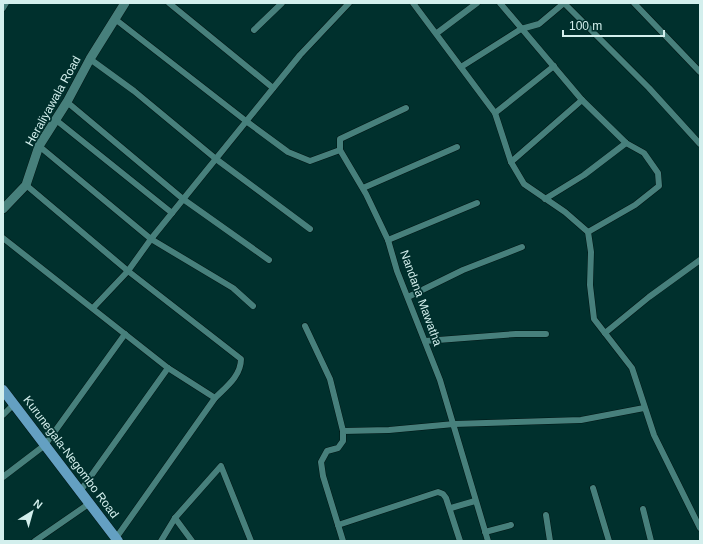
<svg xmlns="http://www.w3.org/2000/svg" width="703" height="544" viewBox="0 0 703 544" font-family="Arial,sans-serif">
	<rect width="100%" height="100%" fill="#00302d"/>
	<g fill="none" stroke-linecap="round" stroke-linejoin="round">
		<g stroke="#001615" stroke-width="7">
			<g id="street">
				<path d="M 169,3 L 273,88"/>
				<path d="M 413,3 L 495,113 L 511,162 L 524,184 L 565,212 L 588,232 L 591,252 L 590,285 L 594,319 L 632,368 L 654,435 L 700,528"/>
				<path d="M 500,3 L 582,100 L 626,143 L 644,153 L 658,173 L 659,186 L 635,205 L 588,232"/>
				<path d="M 564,3 L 649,88 L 700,144"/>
				<path d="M 634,3 L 700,72"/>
				<path d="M 3,8 L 6,3"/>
				<path d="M 115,19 L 246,121 L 288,152 L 310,161 L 340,150"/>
				<path d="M 254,30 L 282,3"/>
				<path d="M 437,33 L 477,3"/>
				<path d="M 90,59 L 134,91 L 216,159 L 310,229"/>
				<path d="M 461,67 L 521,29 L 539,24 L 564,3"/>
				<path d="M 67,102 L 183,199 L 269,260"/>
				<path d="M 406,108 L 340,139 L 340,150 L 366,194 L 388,240 L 397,271 L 440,380 L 488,541"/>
				<path d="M 495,113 L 554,66"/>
				<path d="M 56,120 L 172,213"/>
				<path d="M 39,146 L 151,239 L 233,288 L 253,306"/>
				<path d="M 511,162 L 582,100"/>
				<path d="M 26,185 L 128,271 L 241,359 C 241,376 226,387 215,398"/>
				<path d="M 363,188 L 457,147"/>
				<path d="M 545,199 L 584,175 L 626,143"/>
				<path d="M 3,238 L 168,368 L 215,398 L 116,538"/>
				<path d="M 388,240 L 477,203"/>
				<path d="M 408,297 L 463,270 L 522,247"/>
				<path d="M 93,308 L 128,271 L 151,239 L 300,55 L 349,3"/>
				<path d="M 305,326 L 330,379 L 343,431"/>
				<path d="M 605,333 L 649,297 L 700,260"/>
				<path d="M 425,341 L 516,334 L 546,334"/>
				<path d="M 3,415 L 14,404"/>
				<path d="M 3,477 L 45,445 L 125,334"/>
				<path d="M 593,488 L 609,541"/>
				<path d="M 81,490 L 168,368"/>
				<path d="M 451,508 L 475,501"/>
				<path d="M 643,509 L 651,541"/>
				<path d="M 546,515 L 550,541"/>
				<path d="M 175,518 L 192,541"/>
				<path d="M 338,525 L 438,492 L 443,494 L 446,498 L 460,541"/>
				<path d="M 485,532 L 511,525"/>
				<path d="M 35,541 L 90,503"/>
				<path d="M 161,541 L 175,518 L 221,466 L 251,541"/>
				<path d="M 343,541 L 323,476 L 321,462 L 327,451 L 338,448 L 343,441 L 343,431 L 389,430 L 454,424 L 581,420 L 644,408"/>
			</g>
		</g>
		<g stroke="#001615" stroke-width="10">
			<path id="secondary" d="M 3,209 L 26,185 L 39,146 L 67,102 L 90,59 L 125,3"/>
		</g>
		<g stroke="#001615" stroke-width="11">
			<path id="primary" d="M 3,390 L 118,541"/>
		</g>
		<use href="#street" stroke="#47807c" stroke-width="6"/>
		<use href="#secondary" stroke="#47807c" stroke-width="9"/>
		<use href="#primary" stroke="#64a0c2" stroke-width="10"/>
	</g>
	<g text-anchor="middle" stroke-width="3.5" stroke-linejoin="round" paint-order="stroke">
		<g font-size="12" fill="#d3efed" stroke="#00302d">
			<text transform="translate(53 101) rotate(-61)" y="4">Heraliyawala Road</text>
			<text transform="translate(421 298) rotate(70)" y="4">Nandana Mawatha</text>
			<text transform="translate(71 457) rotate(53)" y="4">Kurunegala-Negombo Road</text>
		</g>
	</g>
	<rect width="703" height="544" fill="none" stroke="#d3efed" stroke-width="8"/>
	<g transform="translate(32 512) rotate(37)" stroke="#00302d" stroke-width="3" paint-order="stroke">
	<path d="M0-3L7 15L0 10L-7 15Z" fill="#d3efed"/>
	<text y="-6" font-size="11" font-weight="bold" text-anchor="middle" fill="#d3efed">N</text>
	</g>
	<path d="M563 30v6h101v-6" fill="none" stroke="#d3efed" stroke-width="2"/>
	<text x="569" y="30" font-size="12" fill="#d3efed" stroke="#00302d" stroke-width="3" paint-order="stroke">100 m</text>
</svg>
